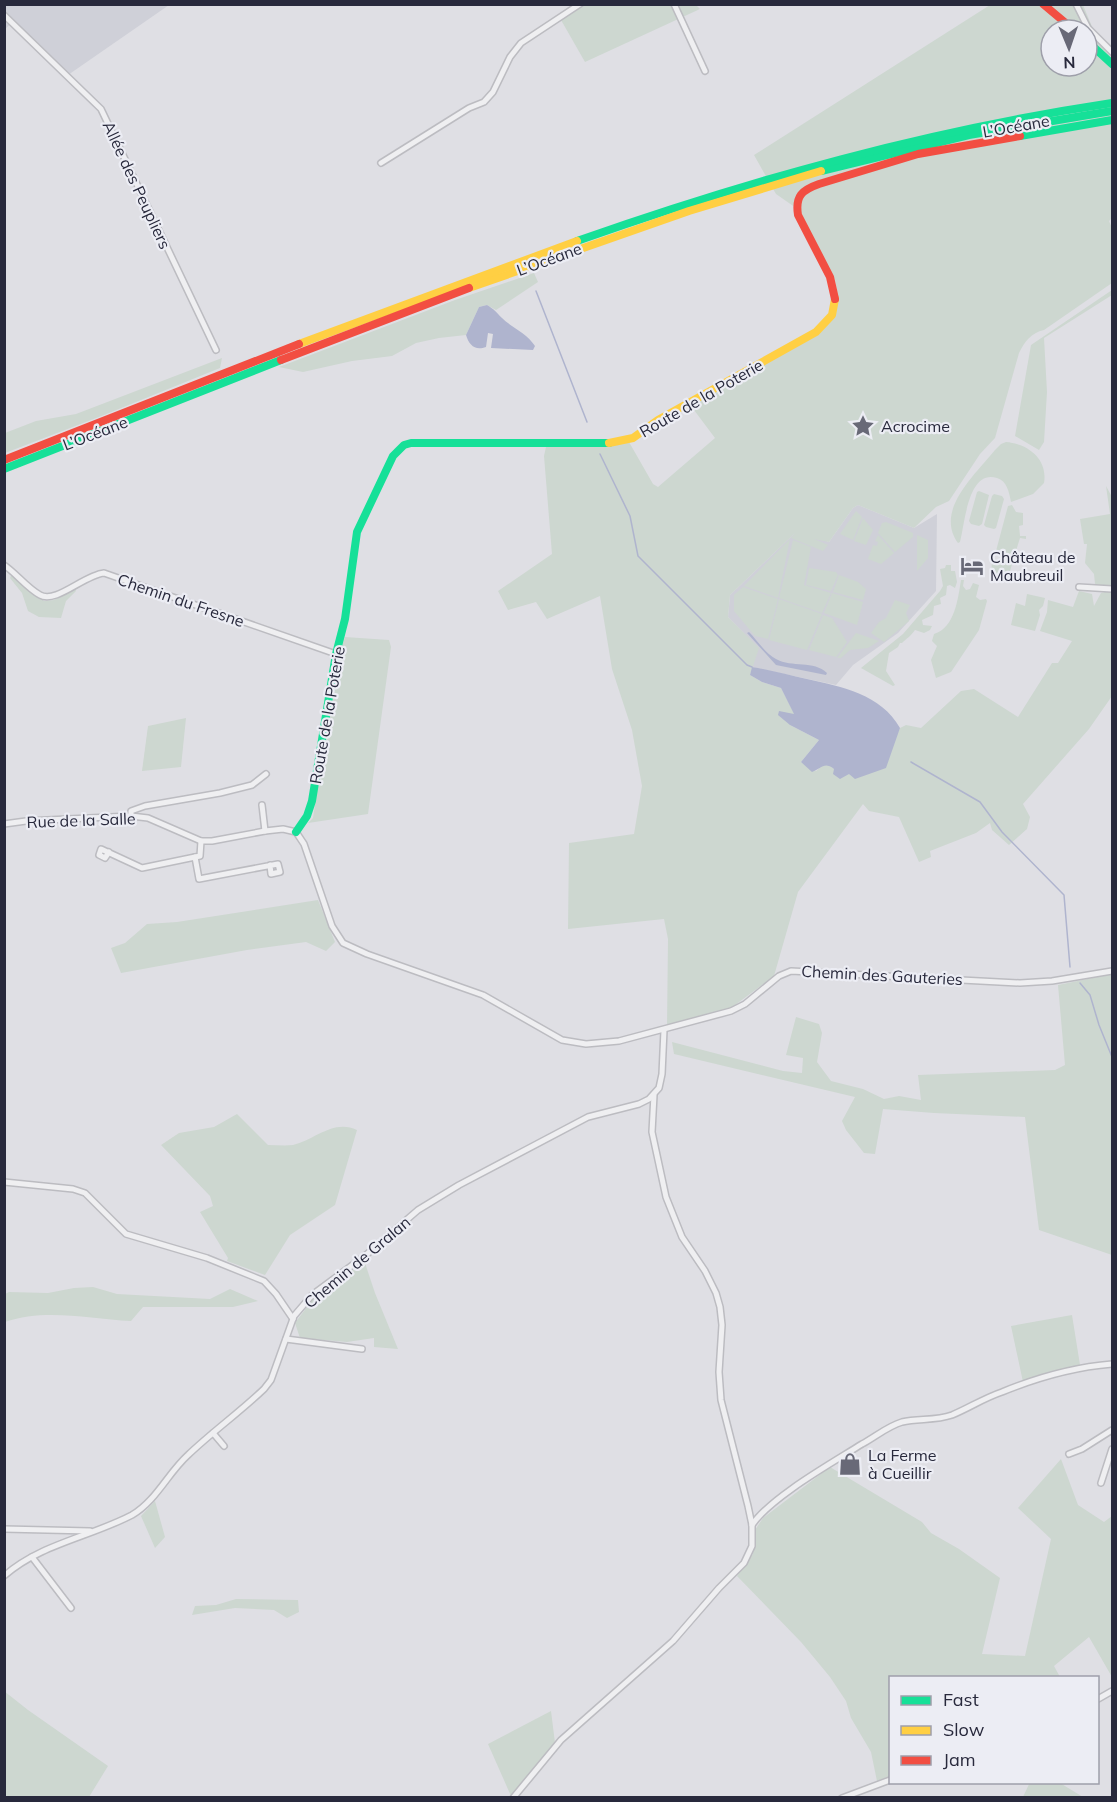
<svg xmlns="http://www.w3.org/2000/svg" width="1117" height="1802" viewBox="0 0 1117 1802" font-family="Mulish,sans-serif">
	<rect width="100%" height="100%" fill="#dfdfe4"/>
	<g fill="#cfd0d8">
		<path d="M 5,5 L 169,5 L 68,75 L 13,22 L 5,29 Z"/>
		<path d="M 858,505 L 914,528 L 937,514 L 936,591 L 898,633 L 853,665 L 836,685 L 752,667 L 758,648 L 728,617 L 730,595 L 799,529 L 829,542 L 853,508 Z"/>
	</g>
	<g fill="#cdd7d0" fill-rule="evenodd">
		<path d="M 695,4 L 700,9 L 585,62 L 561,20 L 584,5 Z"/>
		<path d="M 990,5 L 1083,5 L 1093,29 L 1112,46 L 1112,218 L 1109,221 L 1112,228 L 1112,283 L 1044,330 C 1031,333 1025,341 1019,353 L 995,438 L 980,454 L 949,501 L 936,507 L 914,528 L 858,505 L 853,508 L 829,542 L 814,539 L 828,545 L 823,551 L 791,538 L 795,533 L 730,595 L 728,617 L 759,648 L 750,675 L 762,682 L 781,688 L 795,715 L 790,725 L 819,740 L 801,762 L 816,771 L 823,765 L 830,765 L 834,769 L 894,740 L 900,728 L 906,725 L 921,728 L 961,691 L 974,689 L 1018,717 L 1052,663 L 1058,663 L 1072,641 L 1040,631 L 1047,612 L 1048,600 L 1073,607 L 1079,591 L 1092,594 L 1094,606 L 1101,593 L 1112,590 L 1112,696 L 1089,729 L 1023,804 L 1030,817 L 1027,829 L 1009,845 L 992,830 L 990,823 L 976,833 L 930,851 L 931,857 L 919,862 L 899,817 L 869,811 L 863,804 L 798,892 L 774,976 L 731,1008 L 667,1027 L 668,939 L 664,919 L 568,929 L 569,843 L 634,834 L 642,786 L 632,730 L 612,669 L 600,596 L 547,619 L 536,602 L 508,610 L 498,591 L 552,554 L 544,456 L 546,447 L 629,442 L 653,484 L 658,487 L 715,438 L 691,406 L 823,330 L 838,297 L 835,280 L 799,210 L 776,194 L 754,155 ZM 1051,30 L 1087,30 L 1087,66 L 1051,66 Z"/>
		<path d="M 534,273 L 538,282 L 496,310 L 487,305 L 479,307 L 466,335 L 439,338 L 416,343 L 392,356 L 352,361 L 303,372 L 279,367 L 455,300 Z"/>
		<path d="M 1112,290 L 1112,295 L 1044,338 L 1047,392 L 1044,442 L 1039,450 L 1015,436 L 1031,345 Z"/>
		<path d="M 222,358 L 220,368 L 104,415 L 5,453 L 5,433 L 36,421 L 76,414 Z"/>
		<path d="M 1006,442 C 1029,444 1048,460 1044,483 L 1033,494 L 1011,502 C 1009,492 1007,481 997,478 C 968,469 965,523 960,542 L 958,543 C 934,510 976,474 995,450 L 1001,444 Z"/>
		<path d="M 1106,486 L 1112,497 L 1112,586 L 1098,586 L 1095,584 L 1094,574 L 1085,563 L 1087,544 L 1084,544 L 1080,519 L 1110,514 Z"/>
		<path d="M 979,491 L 989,495 L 982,524 L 979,526 L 971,524 L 969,521 L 977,492 Z"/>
		<path d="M 994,494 L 1002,496 L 1004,499 L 996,528 L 994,529 L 986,527 L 984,525 L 992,496 Z"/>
		<path d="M 1012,505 L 1016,512 L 1023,513 L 1023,525 L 1019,526 L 1020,536 L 1026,536 L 1026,539 L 1020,538 L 1014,557 L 997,553 L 996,551 L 1008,506 Z"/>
		<path d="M 856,511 L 862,517 L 853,540 L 840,534 Z"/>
		<path d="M 863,518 L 873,530 L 866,545 L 854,541 Z"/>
		<path d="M 886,522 L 913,533 L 913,537 L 895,552 L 878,533 L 882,523 Z"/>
		<path d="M 878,535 L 894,553 L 881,564 L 868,559 L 873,545 L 877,546 L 878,542 L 875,541 Z"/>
		<path d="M 917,535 L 928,540 L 928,558 L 917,571 Z"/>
		<path d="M 790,539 L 778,598 L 744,586 Z"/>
		<path d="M 793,540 L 811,547 L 804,585 L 831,593 L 822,613 L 779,598 Z"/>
		<path d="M 995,559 L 1012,564 L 1007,582 L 997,580 L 991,575 L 992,561 Z"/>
		<path d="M 946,565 L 951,565 L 951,571 L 955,571 L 957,582 L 955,588 L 950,585 L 947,586 L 946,595 L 940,598 L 941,604 L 934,606 L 933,615 L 922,620 L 923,625 L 932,626 L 930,630 L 924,633 L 915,630 C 911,636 907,638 902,643 L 900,643 L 898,647 L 889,653 L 886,671 L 895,685 L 893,686 L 861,668 L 903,634 L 940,591 L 943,586 L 940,569 L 945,568 Z"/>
		<path d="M 809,568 L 836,572 L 838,575 L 831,591 L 806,585 Z"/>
		<path d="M 12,573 L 44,601 L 54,600 L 75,588 L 76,591 L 66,601 L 61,618 L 39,617 L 28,611 L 22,593 L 10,578 Z"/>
		<path d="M 839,575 L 858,582 L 866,589 L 863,600 L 833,592 Z"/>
		<path d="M 961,580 L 964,580 L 963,586 L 966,590 L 970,589 L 973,583 L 979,585 L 976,597 L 980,600 L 986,599 L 987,601 L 979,630 L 951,672 L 936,678 L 931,660 L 937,646 L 932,641 L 934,634 C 955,628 958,598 961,580 Z"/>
		<path d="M 743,587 L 778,599 L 768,639 L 755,636 L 734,611 L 734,595 Z"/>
		<path d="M 832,593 L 863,602 L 857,625 L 824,613 Z"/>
		<path d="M 1027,594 L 1045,598 L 1043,606 L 1039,610 L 1040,615 L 1035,631 L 1011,625 L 1016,603 L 1025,606 Z"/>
		<path d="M 779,599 L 822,614 L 807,650 L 769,640 Z"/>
		<path d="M 895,600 L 910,605 L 906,613 L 909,621 L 884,642 L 871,633 L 879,622 L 886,618 Z"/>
		<path d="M 823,615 L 832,618 L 847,642 L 836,657 L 809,650 Z"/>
		<path d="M 856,633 L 879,641 L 868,648 L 850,650 L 841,658 L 837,658 Z"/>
		<path d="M 345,637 L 389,640 L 391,647 L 368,814 L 308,823 L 313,818 L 337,661 Z"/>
		<path d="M 186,718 L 181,767 L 142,771 L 148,726 Z"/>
		<path d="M 318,900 L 335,942 L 326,951 L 306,942 L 247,950 L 121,973 L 111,948 L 125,943 L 147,924 L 177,922 Z"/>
		<path d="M 1112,974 L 1112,1255 L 1039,1230 L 1025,1117 L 934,1113 L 883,1109 L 875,1154 L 864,1153 L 846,1130 L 842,1121 L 855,1097 L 674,1054 L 672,1042 L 783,1071 L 802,1073 L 803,1058 L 786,1055 L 796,1017 L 819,1024 L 822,1033 L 817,1062 L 831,1081 L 863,1089 L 884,1099 L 899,1096 L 921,1100 L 918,1075 L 1055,1070 L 1065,1065 L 1058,985 Z"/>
		<path d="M 237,1114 L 268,1145 C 276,1145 285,1146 293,1145 C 315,1140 333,1119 357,1130 L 335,1205 L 290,1235 L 265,1275 L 227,1261 L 228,1258 L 200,1212 L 213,1206 L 210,1196 L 161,1145 L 179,1133 L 214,1127 Z"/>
		<path d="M 364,1260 L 375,1293 L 398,1349 L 374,1347 L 374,1338 L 347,1342 L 300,1338 L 295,1323 L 313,1299 Z"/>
		<path d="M 93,1287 L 117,1294 L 210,1299 L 230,1289 L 258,1301 L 233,1307 L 143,1307 L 131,1321 C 89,1319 45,1308 5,1322 L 5,1294 L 9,1292 L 48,1293 L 74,1288 Z"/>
		<path d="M 1072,1315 L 1080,1365 L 1023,1382 L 1011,1326 Z"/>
		<path d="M 1061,1459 L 1078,1505 L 1104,1522 L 1112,1516 L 1112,1677 L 1089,1637 L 1054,1666 L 1060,1677 L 890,1678 L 890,1776 L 877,1781 L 871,1752 L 851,1718 L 846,1701 L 830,1677 L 801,1642 L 737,1576 L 753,1554 L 755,1530 L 763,1518 L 830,1467 L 922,1522 L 931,1533 L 959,1549 L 1000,1578 L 982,1654 L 1025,1656 L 1051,1539 L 1018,1508 Z"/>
		<path d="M 155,1501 L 165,1537 L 155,1548 L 141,1516 Z"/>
		<path d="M 236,1599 L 298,1600 L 299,1612 L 287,1618 L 274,1610 L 235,1608 L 192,1615 L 195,1606 L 216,1605 Z"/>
		<path d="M 4,1691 L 28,1710 L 108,1766 L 89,1797 L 5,1797 Z"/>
		<path d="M 551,1711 L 555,1743 L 511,1796 L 488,1744 Z"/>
		<path d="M 1030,1782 L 1060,1783 L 1083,1797 L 1023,1797 Z"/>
	</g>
	<g fill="#afb4ce">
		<path d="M 487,305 C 494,309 496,312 502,318 C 512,328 527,333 535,346 L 533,350 L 491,348 L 493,334 L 488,333 L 486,347 C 475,351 469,345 466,335 L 479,307 Z"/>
		<path d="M 749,632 C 757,640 766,654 776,659 C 792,668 814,660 827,673 L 826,675 L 776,665 L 747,633 Z"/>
		<path d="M 752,667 C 771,670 789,675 807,679 C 842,687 881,694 900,728 L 886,768 L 855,779 L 849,774 L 840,779 L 833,774 L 834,769 C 824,761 821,769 812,772 L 801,762 L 819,740 L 790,725 L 778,715 L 779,711 L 794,714 L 781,688 L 762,682 L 750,675 Z"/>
	</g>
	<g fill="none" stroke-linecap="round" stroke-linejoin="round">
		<g stroke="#afb4ce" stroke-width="1.5">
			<path d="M 536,291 L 587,422"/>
			<path d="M 600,454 L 630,516 L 638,556 L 747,665 L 752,667"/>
			<path d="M 911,762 L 980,802 L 1002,832 L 1064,895 L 1070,967"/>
			<path d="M 1080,983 L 1090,995 L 1099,1025 L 1112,1057"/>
		</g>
		<g stroke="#bcbcc1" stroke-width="8">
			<g id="street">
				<path d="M 674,4 L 705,71"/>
				<path d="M 1076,4 L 1088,28 L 1112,52"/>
				<path d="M 4,15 L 101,109 L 216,350"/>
				<path d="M 381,163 L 469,108 L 484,102 L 493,92 L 510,57 L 521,43 L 580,4"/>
				<path d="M 4,565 C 17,574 27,588 40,595 C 56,604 84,575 104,573 L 336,654"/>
				<path d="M 1079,587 L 1112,589"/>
				<path d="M 262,805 L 265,831"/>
				<path d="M 131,816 L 131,811 L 145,806 L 220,793 L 252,785 L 266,774"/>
				<path d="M 4,824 L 26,821 L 131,816 L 148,818 L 201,841 L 212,841 L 265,831 L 283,829 L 296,832 L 304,844 L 332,926 L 343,943 L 367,954 L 483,995 L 562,1040 L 586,1044 L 619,1041 L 731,1011 L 745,1004 L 779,976 L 791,971 L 1020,983 L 1052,981 L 1112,971"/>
				<path d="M 109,852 L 105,858 L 99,855 L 101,849 L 142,868 L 200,856 L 201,841"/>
				<path d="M 195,857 L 199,879 L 278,864 L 280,872 L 271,874 L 270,865"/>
				<path d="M 4,1182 L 73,1189 L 85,1193 L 126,1234 L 207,1258 L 264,1281 L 276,1294 L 293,1319"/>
				<path d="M 286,1339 L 362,1349"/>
				<path d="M 213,1433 L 224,1446"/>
				<path d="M 1069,1454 L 1082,1449 L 1112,1430"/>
				<path d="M 1101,1483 L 1112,1449"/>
				<path d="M 752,1525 C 771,1497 832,1463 862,1444 C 875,1437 888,1426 902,1422 C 918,1418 935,1421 952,1415 C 969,1408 984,1398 1002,1392 C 1036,1378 1076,1367 1112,1364"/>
				<path d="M 4,1529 L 90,1531"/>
				<path d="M 32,1557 L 71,1608"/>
				<path d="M 4,1576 C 40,1544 90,1537 132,1515 C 156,1501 168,1473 188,1455 C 212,1432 240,1412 264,1389 L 271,1380 L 294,1316 L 312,1295 L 366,1255 L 418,1210 L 459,1185 L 588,1117 L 639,1104 L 649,1099 L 659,1088 L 662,1074 L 664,1030"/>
				<path d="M 1098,1699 L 1112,1691"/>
				<path d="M 513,1798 L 561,1740 L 673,1641 L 719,1588 L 744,1563 L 752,1546 L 752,1525 L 748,1506 L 721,1400 L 719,1372 L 722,1325 L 720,1307 L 716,1293 L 705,1271 L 682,1237 L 666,1197 L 652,1132 L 654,1095"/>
				<path d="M 842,1798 L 890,1780"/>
			</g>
		</g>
		<use href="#street" stroke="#efeff1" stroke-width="5"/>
		<g stroke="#16e098" stroke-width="8">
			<path d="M 1087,41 L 1112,64"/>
			<path d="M 1020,136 L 1112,120"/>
			<path d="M 821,171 L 969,135 L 1112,111"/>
			<path d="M 577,241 C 754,179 926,131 1112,103"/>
			<path d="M 4,469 L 281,360"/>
			<path d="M 296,832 L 307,816 L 312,801 L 336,654 L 345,619 L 357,532 L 393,456 L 404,445 L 411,443 L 609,443"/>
		</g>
		<g stroke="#ffcf43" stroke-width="8">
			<path d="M 469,288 L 689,211 L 821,171"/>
			<path d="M 299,344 L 577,241"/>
			<path d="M 609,443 L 633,438 L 658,420 L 816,332 L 832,315 L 835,299"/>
		</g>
		<g stroke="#f24e42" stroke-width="8">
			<path d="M 1043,4 L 1074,30"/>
			<path d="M 835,299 L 830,277 L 798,215 C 795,196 802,190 819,184 L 918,154 L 1020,136"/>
			<path d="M 281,360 L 469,288"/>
			<path d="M 4,460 L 299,344"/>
		</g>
	</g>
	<defs>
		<g id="sight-bare" transform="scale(1.8)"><path d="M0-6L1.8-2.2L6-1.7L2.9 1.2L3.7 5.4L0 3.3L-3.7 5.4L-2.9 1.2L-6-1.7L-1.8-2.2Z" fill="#686977" stroke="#ecedf4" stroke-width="2.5" paint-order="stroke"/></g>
		<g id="hotel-bare" transform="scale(1.8)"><path d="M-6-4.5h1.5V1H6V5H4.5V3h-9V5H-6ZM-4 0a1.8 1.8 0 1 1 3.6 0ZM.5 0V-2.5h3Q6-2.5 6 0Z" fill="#686977" stroke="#ecedf4" stroke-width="2.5" paint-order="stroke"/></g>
		<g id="shop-bare" transform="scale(1.8)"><path d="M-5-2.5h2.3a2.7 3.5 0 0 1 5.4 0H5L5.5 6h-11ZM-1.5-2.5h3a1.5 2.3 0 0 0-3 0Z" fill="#686977" stroke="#ecedf4" stroke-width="2.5" paint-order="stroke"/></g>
	</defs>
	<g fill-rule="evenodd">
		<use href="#sight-bare" x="863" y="426"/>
		<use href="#hotel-bare" x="972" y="566"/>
		<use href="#shop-bare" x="850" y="1464"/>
	</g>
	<g text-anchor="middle" stroke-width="4.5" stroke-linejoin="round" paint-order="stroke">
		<g font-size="16" fill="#28293c" stroke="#ecedf4">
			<text transform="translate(1016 126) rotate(-10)" y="6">L’Océane</text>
			<text transform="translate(137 185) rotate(65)" y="6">Allée des Peupliers</text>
			<text transform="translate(549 259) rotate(-20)" y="6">L’Océane</text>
			<text transform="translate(701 398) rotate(-30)" y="6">Route de la Poterie</text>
			<text transform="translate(95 433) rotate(-21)" y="6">L’Océane</text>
			<text transform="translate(181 600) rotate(19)" y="6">Chemin du Fresne</text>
			<text transform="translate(327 715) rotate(-80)" y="6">Route de la Poterie</text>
			<text transform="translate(81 820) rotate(-2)" y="6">Rue de la Salle</text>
			<text transform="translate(882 975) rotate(3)" y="6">Chemin des Gauteries</text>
			<text transform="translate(357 1262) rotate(-40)" y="6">Chemin de Gralan</text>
		</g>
		<g font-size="16" fill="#28293c" stroke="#ecedf4" text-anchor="start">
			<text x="881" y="432">Acrocime</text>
			<text x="990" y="563">Château de<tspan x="990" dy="18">Maubreuil</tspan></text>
			<text x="868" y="1461">La Ferme<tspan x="868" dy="18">à Cueillir</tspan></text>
		</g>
	</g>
	<rect width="1117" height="1802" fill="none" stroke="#28293c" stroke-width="12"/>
	<rect x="889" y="1676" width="210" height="108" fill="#ecedf4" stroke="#9e9faa" stroke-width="1.5"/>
	<rect x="901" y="1696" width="30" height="9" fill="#16e098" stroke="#9e9faa" stroke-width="1.5"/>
	<text x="943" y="1706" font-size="18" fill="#28293c">Fast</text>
	<rect x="901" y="1726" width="30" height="9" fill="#ffcf43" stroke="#9e9faa" stroke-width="1.5"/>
	<text x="943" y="1736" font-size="18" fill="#28293c">Slow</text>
	<rect x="901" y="1756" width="30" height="9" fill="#f24e42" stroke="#9e9faa" stroke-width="1.5"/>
	<text x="943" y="1766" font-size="18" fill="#28293c">Jam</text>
	<g transform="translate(1069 48) rotate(178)"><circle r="28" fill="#ecedf4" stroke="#9e9faa" stroke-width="1.5"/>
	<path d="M0-4.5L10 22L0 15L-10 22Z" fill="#686977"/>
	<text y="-9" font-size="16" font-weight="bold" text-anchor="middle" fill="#28293c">N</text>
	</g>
</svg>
